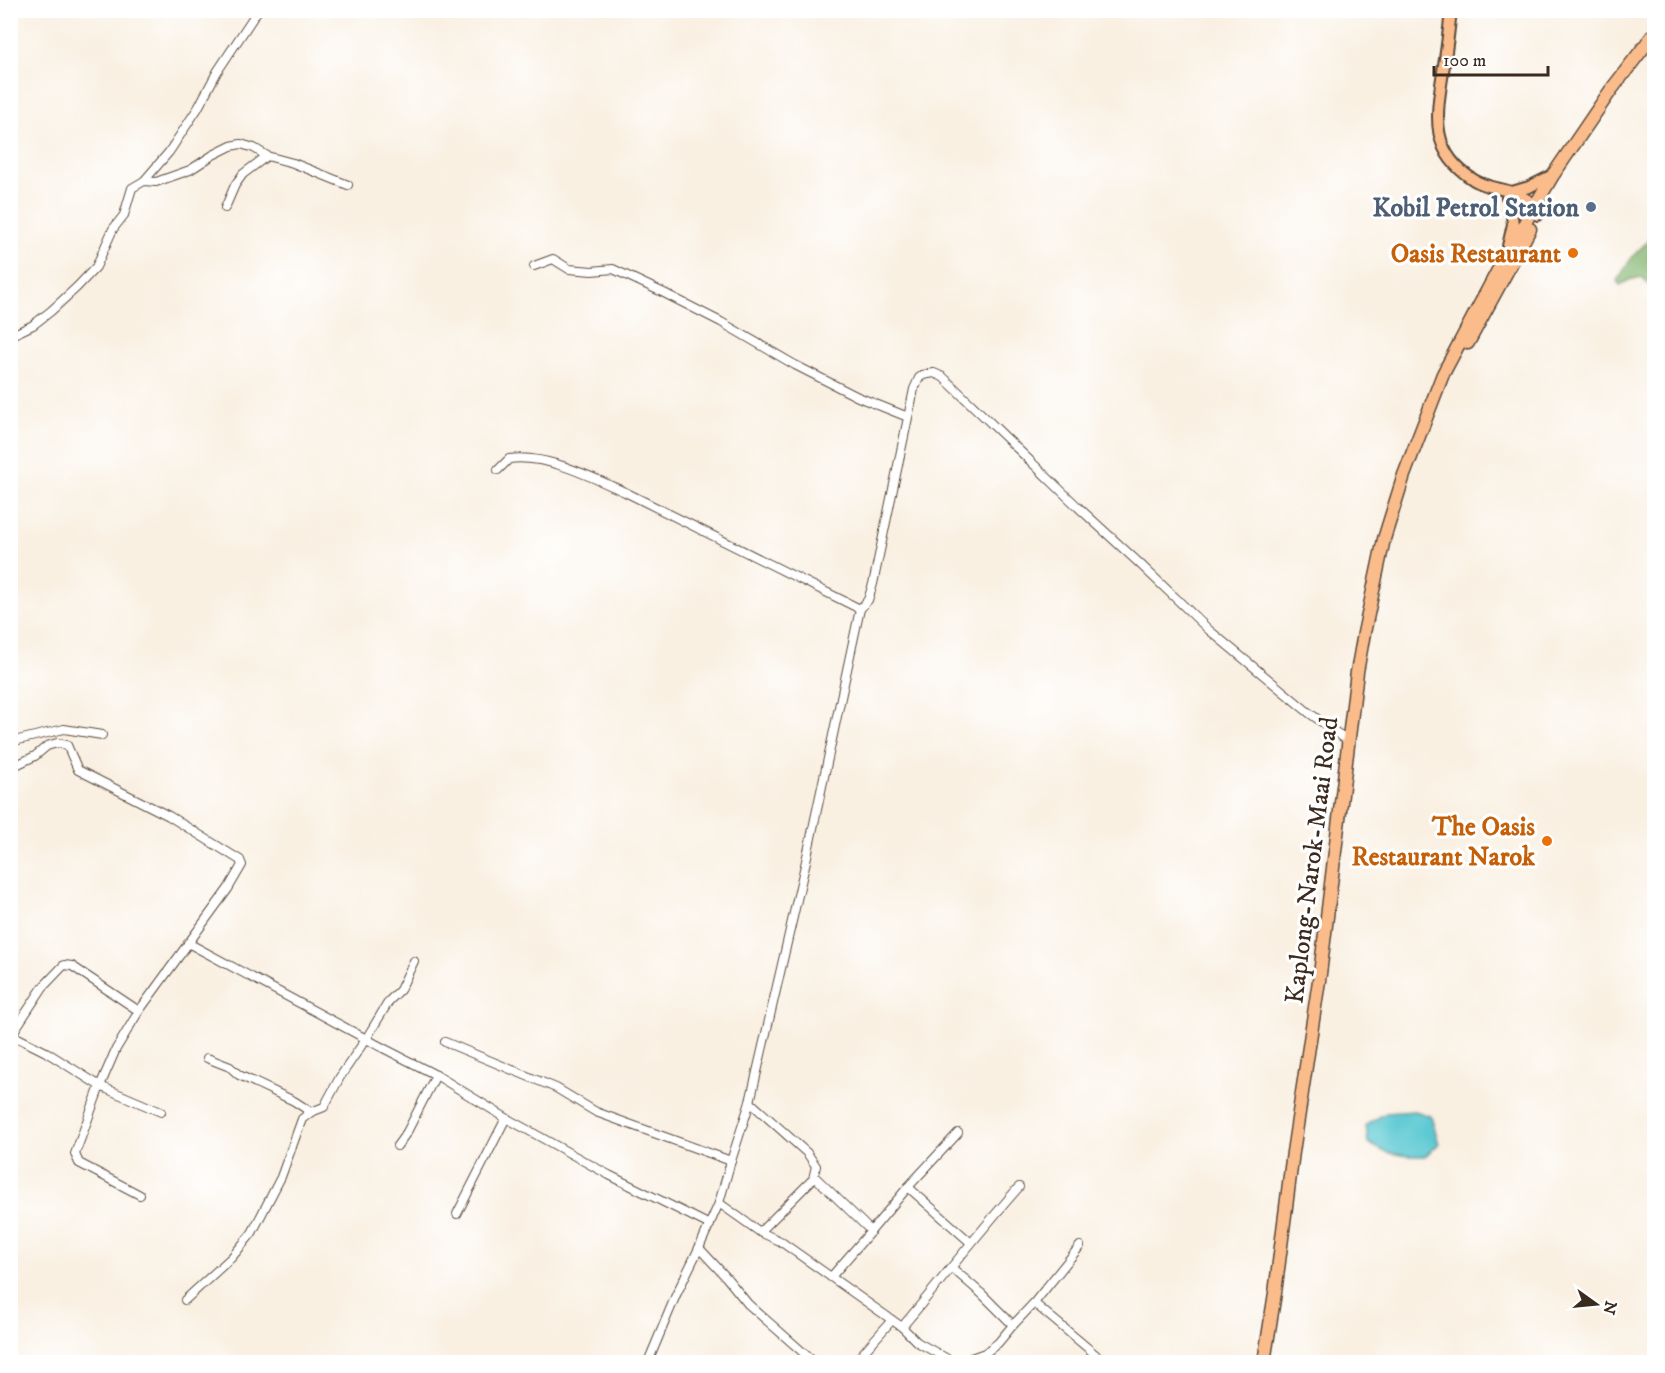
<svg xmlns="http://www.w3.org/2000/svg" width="1665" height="1373" viewBox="0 0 1665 1373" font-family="'IM FELL DW Pica',serif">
	<rect width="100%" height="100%" fill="#fff"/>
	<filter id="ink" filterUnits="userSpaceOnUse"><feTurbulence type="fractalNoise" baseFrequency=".0167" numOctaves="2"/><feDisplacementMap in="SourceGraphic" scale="12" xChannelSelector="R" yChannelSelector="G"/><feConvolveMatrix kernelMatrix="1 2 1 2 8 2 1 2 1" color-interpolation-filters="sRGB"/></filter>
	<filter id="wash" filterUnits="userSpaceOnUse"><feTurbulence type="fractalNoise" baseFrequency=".008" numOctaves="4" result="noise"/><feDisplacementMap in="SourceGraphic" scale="24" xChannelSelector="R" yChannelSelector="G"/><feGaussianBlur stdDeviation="1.35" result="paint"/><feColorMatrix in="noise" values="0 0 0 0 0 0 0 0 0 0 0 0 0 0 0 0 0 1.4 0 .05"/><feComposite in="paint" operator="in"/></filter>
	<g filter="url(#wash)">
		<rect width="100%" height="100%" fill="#f9f0e2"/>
		<path fill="#84b66f" stroke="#607046" stroke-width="1.5" d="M 1654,226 L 1654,297 L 1651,287 L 1642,277 L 1629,280 L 1620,285 L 1617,281 L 1632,257 L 1647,242 Z"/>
		<path fill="#5dc9d3" stroke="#4c7a78" stroke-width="1.5" d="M 1415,1111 L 1431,1116 L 1439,1144 L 1425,1156 L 1407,1156 L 1385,1152 L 1368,1143 L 1366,1125 L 1386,1113 Z"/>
	</g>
	<g filter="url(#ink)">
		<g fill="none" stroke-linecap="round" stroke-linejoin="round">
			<g stroke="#58483b" stroke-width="10">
				<g id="minor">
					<path d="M 144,181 L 156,182 L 190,170 L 213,155 L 231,146 L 241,144 L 254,148 L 267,156 L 293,163 L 348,185"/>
					<path d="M 225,208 L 235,185 L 243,174 L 267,156"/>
					<path d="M 534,266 L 553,259 L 569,269 L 592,271 L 613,269 L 664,293 L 721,322 L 795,365 L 858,397 L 908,417"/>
					<path d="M 10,336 L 33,325 L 51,311 L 77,287 L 96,267 L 113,229 L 124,215 L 132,188 L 144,181 L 169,152 L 198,108 L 217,72 L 258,10"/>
					<path d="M 498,470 L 509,459 C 547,454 591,477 625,492 L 860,609 L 868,600 L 873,584 L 914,389 L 919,378 L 923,375 L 934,373 L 943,377 L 1078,507 L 1139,563 L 1209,630 L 1308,712 L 1348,741"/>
					<path d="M 10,742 L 64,729 L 102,735"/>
					<path d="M 10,768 L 35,756 L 47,746 L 57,743 L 67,745 L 78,770 L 169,816 L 240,860 L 242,865 L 228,889 L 139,1011 L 116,1049 L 100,1086 L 75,1154 L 79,1163 L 140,1195"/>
					<path d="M 188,943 L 383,1048 L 436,1075 L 506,1118 L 609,1175 L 710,1225"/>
					<path d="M 12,1035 L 46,1052 L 100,1086 L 161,1112"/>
					<path d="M 10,1037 L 43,987 L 64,965 L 72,966 L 139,1011"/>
					<path d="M 445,1042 L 556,1088 L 596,1112 L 731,1161"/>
					<path d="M 207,1058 L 230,1067 L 239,1075 L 294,1101 L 311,1112"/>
					<path d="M 750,1102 L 807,1153 L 816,1166 L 813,1179 L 760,1232"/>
					<path d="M 397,1146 L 407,1132 L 436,1075"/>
					<path d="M 814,1176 L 871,1231 L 908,1187 L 958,1133"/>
					<path d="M 908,1187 L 970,1242"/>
					<path d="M 719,1203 L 760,1232 L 780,1241 L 831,1277 L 902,1327 L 917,1342 L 953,1362"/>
					<path d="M 457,1214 L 506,1118"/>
					<path d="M 699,1248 L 726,1277 L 748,1304 L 814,1362"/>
					<path d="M 952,1268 L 982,1294 L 1013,1325"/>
					<path d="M 831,1277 L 871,1231"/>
					<path d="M 185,1300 L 232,1257 L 252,1233 L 281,1177 L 302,1119 L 311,1112 L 324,1107 L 340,1077 L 366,1039 L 389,1001 L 400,990 L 414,961"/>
					<path d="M 1034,1303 L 1096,1355"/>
					<path d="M 902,1327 C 941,1281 979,1232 1019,1187"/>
					<path d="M 648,1362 L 676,1295 L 699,1248 L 719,1203 L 731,1161 L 750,1102 L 806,861 L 860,609"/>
					<path d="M 855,1362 L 892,1320"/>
					<path d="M 960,1362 L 985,1353 L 998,1343 L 1013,1325 L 1034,1303 L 1080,1246"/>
				</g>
			</g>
			<g stroke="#58483b" stroke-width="14">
				<g id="major">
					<path d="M 1451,10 C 1449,29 1447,47 1444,65 C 1437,112 1427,151 1474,180 C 1487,188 1501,188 1514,193 C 1523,197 1533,203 1542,208"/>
					<path d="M 1512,192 L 1529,187 L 1553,175"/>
					<path d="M 1507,197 L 1538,215"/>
					<path d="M 1508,246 L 1513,224 L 1510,200"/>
				</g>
			</g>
			<g stroke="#58483b" stroke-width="15">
				<g id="highway">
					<path d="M 1468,343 L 1530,229"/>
					<path d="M 1264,1362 L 1275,1293 L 1293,1152 L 1320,974 L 1357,672 L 1364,633 L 1384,539 L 1404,475 L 1443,374 L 1506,255 L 1553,175 L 1611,90 L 1654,34"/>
				</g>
			</g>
			<use href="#minor" stroke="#fff" stroke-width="8"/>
			<use href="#major" stroke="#fabc8b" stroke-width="10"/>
			<use href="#highway" stroke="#fabc8b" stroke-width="12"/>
		</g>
	</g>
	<circle fill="#5c6f8a" stroke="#fff" stroke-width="2" cx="1591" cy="207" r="6"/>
	<g fill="#e8710a" stroke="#fff" stroke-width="2">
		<circle cx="1573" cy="253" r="6"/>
		<circle cx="1547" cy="841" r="6"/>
	</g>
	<g text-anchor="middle" stroke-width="6" stroke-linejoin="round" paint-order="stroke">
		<g font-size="26" font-weight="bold" fill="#4e5e75" stroke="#fff" text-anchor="end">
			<text x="1579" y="216">Kobil Petrol Station</text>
		</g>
		<g font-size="26" font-weight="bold" fill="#c56008" stroke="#fff" text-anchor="end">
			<text x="1561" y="262">Oasis Restaurant</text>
			<text x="1535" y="835">The Oasis<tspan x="1535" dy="30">Restaurant Narok</tspan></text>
		</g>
		<g font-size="26" fill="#3b2a1e" stroke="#fff">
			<text transform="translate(1311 860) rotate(-83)" y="9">Kaplong-Narok-Maai Road</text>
		</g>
	</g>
	<rect width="1665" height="1373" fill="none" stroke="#fff" stroke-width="36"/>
	<g transform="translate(1596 1304) rotate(105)" stroke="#ffffff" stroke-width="4.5" paint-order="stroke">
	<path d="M0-4.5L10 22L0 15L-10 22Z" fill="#3b2a1e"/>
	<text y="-9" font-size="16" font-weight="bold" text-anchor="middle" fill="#3b2a1e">N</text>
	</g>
	<path d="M1434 66v9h114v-9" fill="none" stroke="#3b2a1e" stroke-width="3"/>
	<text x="1443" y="66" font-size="18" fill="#3b2a1e" stroke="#ffffff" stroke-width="4.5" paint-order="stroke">100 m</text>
</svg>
